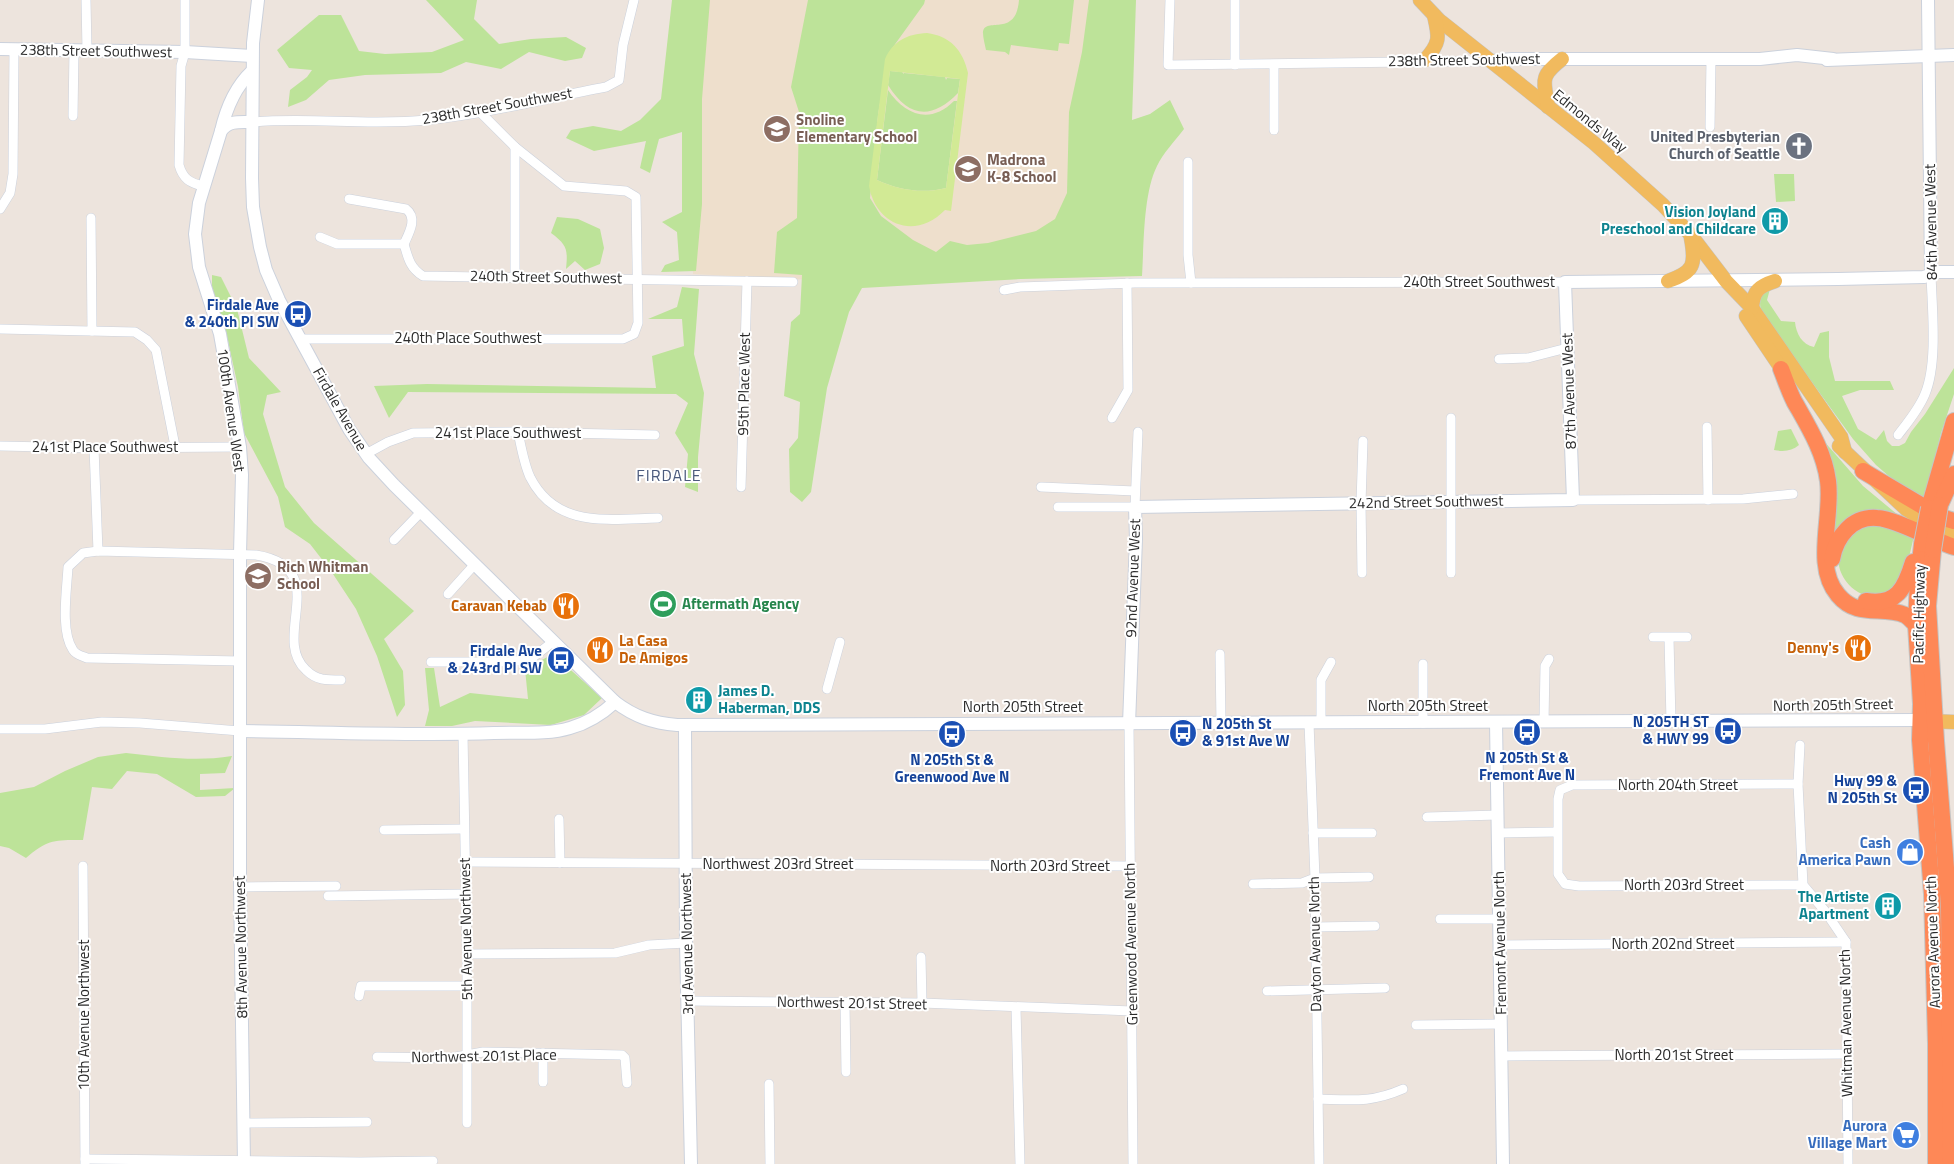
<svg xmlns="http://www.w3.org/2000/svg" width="1954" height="1164" viewBox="0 0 1954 1164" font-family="'Titillium Web',sans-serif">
	<rect width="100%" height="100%" fill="#ede4dd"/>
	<path fill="#eedfcc" d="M 696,0 L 1110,0 L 1069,261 L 814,280 L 693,274 Z"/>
	<g fill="#bde399">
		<path d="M 426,0 L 477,0 L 474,19 L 499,44 L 531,39 L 566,37 L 586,48 L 582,58 L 565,61 L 529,52 L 501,69 L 466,62 L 441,73 L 365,75 L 329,80 L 306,100 L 288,107 L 290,90 L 307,77 L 312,70 L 289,68 L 277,50 L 319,15 L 341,15 L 359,51 L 385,54 L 432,52 L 464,40 Z"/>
		<path d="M 672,0 L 710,0 L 702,99 L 702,204 L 696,271 L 661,272 L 665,265 L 679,260 L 677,232 L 662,222 L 682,212 L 682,132 L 659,139 L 650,173 L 640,168 L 646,141 L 594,151 L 566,138 L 571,130 L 593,126 L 621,131 L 640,120 L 661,99 Z"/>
		<path d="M 808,0 L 925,0 L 924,4 L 888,54 L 878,115 L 870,198 L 881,216 L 913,240 L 936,252 L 950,241 L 967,245 L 988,243 L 1036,231 L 1055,219 L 1067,193 L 1069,112 L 1082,52 L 1089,0 L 1136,0 L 1132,120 L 1150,114 L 1170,100 L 1184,129 C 1175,141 1163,153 1157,166 C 1143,194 1144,245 1142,276 L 1021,279 L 862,288 L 849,312 L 827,388 L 811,492 L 802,502 L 790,492 L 789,449 L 798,438 L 800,402 L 784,396 L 791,322 L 800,314 L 802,275 L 774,273 L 777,232 L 797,218 L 799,112 L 791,87 Z"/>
		<path d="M 1019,0 L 1074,0 L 1069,44 L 1059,43 L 1058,51 L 1011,45 L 1009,55 L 1005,52 L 986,50 C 985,45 983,38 983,33 C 984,15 1016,39 1019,0 Z"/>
		<path d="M 890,71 L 902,72 L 904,74 L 904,73 L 945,77 L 946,80 L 947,78 L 960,79 L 958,93 C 931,121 908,117 888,85 Z"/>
		<path d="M 888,90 C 905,115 930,125 954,101 L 957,101 L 946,188 C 922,194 899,190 877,180 Z"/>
		<path d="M 1774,174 L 1794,174 L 1795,201 L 1776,202 Z"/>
		<path d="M 557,217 L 578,219 L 600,229 L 604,248 L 600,264 L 585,270 L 575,261 L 566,269 C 568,249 567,245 551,233 Z"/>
		<path d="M 212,275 L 221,277 L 237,309 L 249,358 L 281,392 L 267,395 L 263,414 L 285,487 L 314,523 L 414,611 L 384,639 L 403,671 L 405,705 L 397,717 L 377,656 L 356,609 L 331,571 L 310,544 L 285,527 L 278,497 L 244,433 L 238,387 L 228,341 L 212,297 Z"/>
		<path d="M 682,287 L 699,289 L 694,354 L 704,393 L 698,457 L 698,492 L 685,487 L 688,454 L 675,433 L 688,403 L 676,394 L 408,392 L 389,418 L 374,386 L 427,384 L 656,388 L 652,356 L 684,346 L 682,319 L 648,319 L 677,307 Z"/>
		<path d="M 1770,289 L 1767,300 L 1781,321 L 1795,322 C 1796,333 1802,345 1814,347 L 1820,333 L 1829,331 L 1829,357 L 1835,381 L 1890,381 L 1894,390 L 1860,390 L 1842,396 L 1858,429 L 1876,440 L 1884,430 L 1887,441 L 1892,446 L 1899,446 L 1905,443 L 1911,432 L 1925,414 L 1954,368 L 1954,394 L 1941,433 L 1924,501 L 1898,484 L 1876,465 L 1853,439 L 1762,313 C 1758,302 1760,295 1770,289 Z"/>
		<path d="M 1791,429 L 1799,445 C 1792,451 1784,452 1774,450 L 1778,431 Z"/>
		<path d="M 1823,440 L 1863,486 L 1898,515 L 1833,537 Z"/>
		<path d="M 1870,522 L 1914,536 C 1910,552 1906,578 1893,589 C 1867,611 1830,579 1840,549 C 1841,546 1842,541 1844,539 C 1850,532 1862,527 1870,522 Z"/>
		<path d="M 553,654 L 602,698 L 584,715 L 551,725 L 475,721 L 452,726 L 425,726 L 429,710 L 425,668 L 434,668 L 440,707 L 470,693 L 528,699 L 525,669 Z"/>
		<path d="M 126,753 C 163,757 195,762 232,756 L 225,773 L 200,774 L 200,790 L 235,788 L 225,796 L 196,797 L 157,774 L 127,771 L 112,789 L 92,787 L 83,840 C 55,840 48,839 26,858 L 9,848 L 0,846 L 0,793 L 34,787 L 65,771 L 98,757 Z"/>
	</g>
	<path fill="#d2ea95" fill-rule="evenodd" d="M 927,33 C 950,36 963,50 968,73 L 951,211 L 945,210 C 916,240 876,226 869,186 L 885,59 C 893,41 907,34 927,33 ZM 890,71 L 960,79 L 946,188 C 922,194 899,190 877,180 Z"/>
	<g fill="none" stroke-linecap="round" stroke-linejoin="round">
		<g stroke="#cbd1dc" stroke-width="10">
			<g id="street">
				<path d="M 86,0 L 87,50"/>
				<path d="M 185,0 L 185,52 L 181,66 L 179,165 C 183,179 190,183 203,186"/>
				<path d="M 1170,0 L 1168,65 L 1490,61"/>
				<path d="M 1235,65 L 1235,0"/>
				<path d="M 1274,65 L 1274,130"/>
				<path d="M 73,116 L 74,50"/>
				<path d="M 253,122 C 311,117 369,126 427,120 C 487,114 547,98 606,87 L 619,80 L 623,45 L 634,0"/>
				<path d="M 1710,127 L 1711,59"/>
				<path d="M 515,147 L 515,277"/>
				<path d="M 1188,162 L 1188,255 L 1191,283"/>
				<path d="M 349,199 L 406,209 C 418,218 409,233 404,244"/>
				<path d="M 0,209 L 10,193 L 13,174 L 14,50"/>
				<path d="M 91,218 L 92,331"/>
				<path d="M 320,237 L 337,244 L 404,244 C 408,258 410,268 423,276 L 793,282"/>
				<path d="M 1004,290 L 1020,287 L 1135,283 L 1565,282"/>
				<path d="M 0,329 L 135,332 L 147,340 L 156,350 L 175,446"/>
				<path d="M 300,339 L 623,339 L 634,334 L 638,323 L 636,197 L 626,191 L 564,186 L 515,147 L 480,112"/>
				<path d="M 1499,359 L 1528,358 L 1567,348"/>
				<path d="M 1112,418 L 1128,390 L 1127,283"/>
				<path d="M 1451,418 L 1451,573"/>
				<path d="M 1707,427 L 1708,500"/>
				<path d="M 518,432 C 521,446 524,464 530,477 C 556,529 609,519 658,518"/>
				<path d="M 1898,435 C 1908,422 1919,409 1925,394 C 1938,363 1932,308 1931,274"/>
				<path d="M 0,446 L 94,448 L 240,447"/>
				<path d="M 94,448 L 98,551"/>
				<path d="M 366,454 L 388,442 L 413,433 L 518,432 L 655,435"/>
				<path d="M 741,487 L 747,281"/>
				<path d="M 1041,487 L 1135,491"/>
				<path d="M 1573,500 L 1743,499 L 1793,494"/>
				<path d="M 1058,507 L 1135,507 L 1138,432"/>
				<path d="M 394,540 L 421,512"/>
				<path d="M 1362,573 L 1361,503 L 1363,441"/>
				<path d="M 448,594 L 475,564"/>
				<path d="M 1653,637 L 1687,637"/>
				<path d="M 1669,638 L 1671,722"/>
				<path d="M 1220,654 L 1221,724"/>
				<path d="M 240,661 L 87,658 C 82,656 76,655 73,650 C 60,631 67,589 68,567 L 83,553 L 98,551 L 256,555 C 334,568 270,637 306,670 C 310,674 317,678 322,679 C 328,680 335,680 341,680"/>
				<path d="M 431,662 L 511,662 L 532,658 L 554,641"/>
				<path d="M 827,689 L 840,642"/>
				<path d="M 1544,722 L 1545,666 L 1549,659"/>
				<path d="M 1309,723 L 1315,878 L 1319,1164"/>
				<path d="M 1321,723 L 1321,680 L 1331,662"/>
				<path d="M 1423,723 L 1423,664"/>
				<path d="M 1129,724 L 1133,1164"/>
				<path d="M 0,729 L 45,729 L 102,722 L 140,723 L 240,731"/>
				<path d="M 463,734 L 467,954 L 467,1123"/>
				<path d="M 1800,745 L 1798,784 L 1803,885 L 1825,911 L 1846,942 L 1848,1164"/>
				<path d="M 1798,784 L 1572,785 L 1560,790 L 1558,799 L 1558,874 L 1565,884 L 1579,886 L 1803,885"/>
				<path d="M 1427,817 L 1498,815"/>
				<path d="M 559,819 L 560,863"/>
				<path d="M 384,830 L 464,829"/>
				<path d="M 1313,833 L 1372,833"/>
				<path d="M 1498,833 L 1557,832"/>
				<path d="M 466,862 L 1130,866"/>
				<path d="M 83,866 L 85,1164"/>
				<path d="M 1253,884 L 1302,883 L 1315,878 L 1369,877"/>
				<path d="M 240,887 L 336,886"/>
				<path d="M 328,896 L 467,894"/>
				<path d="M 1440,919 L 1499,919"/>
				<path d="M 1315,927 L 1375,926"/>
				<path d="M 1500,945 L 1846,942"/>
				<path d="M 467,954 L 615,953 L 649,945 L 686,943"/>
				<path d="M 921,957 L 922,1003"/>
				<path d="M 1267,991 L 1385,988"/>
				<path d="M 359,996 L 361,986 L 468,986"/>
				<path d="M 688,1001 L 922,1003 L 1132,1011"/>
				<path d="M 845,1002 L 846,1072"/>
				<path d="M 1016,1008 L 1020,1164"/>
				<path d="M 1416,1025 L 1501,1024"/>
				<path d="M 1501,1056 L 1846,1054"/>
				<path d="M 377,1057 L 450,1058 L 483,1052 L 622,1055 L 625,1058 L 627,1083"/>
				<path d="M 543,1082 L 543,1053"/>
				<path d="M 769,1084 L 770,1164"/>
				<path d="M 1318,1099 C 1352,1100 1371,1103 1403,1089"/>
				<path d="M 243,1123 L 367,1122"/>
				<path d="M 85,1159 L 360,1162 L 433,1161"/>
			</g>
		</g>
		<g stroke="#cbd1dc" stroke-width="14">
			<g id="secondary">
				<path d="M 258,0 L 253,43 L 252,178 L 253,207 L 260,247 L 266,270 L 279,300 L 349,429 L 369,458 L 394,485 L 615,702 C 635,717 653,723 677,725 L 1920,720"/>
				<path d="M 1928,0 L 1931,274"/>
				<path d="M 0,49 L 185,52 L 252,56"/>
				<path d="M 1827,60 L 1954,55"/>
				<path d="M 1490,61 L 1512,59 L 1760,59 L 1797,55 L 1833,59"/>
				<path d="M 221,131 C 226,109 235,87 252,71"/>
				<path d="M 1496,722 L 1503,1164"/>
				<path d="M 1129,724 L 1136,539 L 1135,507 L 1573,500 L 1565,282 L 1838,279 L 1924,277 L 1938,272 L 1954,272"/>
				<path d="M 685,725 L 686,943 L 691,1164"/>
				<path d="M 240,731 C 325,732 410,736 494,733 C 519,732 547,735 570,728 C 588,723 602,714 615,702"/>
				<path d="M 244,1164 L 240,884 L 240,554 L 242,475 L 240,447 L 220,334 L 199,267 L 195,234 L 199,203 L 221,131 C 229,120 240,122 253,122"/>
			</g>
		</g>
		<g stroke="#c4c4c4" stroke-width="15">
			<g id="primary">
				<path d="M 1420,0 L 1439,20 L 1594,143 L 1663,205 L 1690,234 L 1726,281 L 1752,308 L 1841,437 L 1845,452"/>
				<path d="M 1425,60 C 1441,42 1439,37 1434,15"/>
				<path d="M 1548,107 C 1544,80 1539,77 1562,59"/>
				<path d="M 1668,281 C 1694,272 1696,265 1691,238"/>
				<path d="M 1752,308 C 1753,291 1759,286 1775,281"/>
				<path d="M 1746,316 L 1787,377"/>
				<path d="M 1839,446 L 1906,509 L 1944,532 L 1954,535"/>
				<path d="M 1926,721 L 1954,722"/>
			</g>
		</g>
		<g stroke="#c4c4c4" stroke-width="18">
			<g id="highway">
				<path d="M 1781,369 C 1785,379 1789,391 1794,401 C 1808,426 1824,451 1828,481 C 1833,517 1813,566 1838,595 C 1858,619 1881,605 1905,615 C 1909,617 1913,622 1916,625"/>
				<path d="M 1863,471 L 1941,517 L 1954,521"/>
				<path d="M 1931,501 L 1954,421"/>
				<path d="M 1940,505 L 1954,474"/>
				<path d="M 1922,544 L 1918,580 L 1916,625 L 1921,704 L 1920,740 L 1932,894 L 1936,1044 L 1936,1164"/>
				<path d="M 1933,550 L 1928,606 L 1936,741 L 1949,906 L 1951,1164"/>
				<path d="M 1832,559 C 1836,537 1852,516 1877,518 C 1897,519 1932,540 1954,547"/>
				<path d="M 1866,601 C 1897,606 1905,588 1913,562"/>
			</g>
		</g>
		<use href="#street" stroke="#fff" stroke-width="9"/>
		<use href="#secondary" stroke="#fff" stroke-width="12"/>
		<use href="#primary" stroke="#f1ba5e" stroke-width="14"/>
		<use href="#highway" stroke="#fe8857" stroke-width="16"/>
		<g stroke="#c4c4c4" stroke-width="18" stroke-linecap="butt">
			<g id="highway-bridge">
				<path d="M 1922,544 L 1929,508"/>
				<path d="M 1933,550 L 1940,505"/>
			</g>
		</g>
		<use href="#highway-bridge" stroke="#fe8857" stroke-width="16"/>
	</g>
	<defs>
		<g id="school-disc" transform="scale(1.4375)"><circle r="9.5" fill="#8d6e63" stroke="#fff"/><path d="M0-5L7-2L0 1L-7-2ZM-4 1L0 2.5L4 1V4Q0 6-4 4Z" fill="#fff"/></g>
		<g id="church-disc" transform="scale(1.4375)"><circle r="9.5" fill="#6b7280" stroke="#fff"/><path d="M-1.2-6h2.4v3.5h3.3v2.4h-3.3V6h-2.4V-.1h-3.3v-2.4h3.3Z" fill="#fff"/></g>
		<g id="building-disc" transform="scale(1.4375)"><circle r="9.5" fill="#0f9aa8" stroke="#fff"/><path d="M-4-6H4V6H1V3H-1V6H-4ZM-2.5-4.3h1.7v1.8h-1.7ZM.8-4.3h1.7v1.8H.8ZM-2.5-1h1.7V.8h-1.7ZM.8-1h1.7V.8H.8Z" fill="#fff"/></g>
		<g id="bus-disc" transform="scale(1.4375)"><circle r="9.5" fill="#1a4fb4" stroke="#fff"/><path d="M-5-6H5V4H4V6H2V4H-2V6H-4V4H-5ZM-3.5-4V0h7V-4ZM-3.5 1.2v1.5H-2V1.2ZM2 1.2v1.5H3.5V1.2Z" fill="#fff"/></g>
		<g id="stadium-disc" transform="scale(1.4375)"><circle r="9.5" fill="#2e9e5b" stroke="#fff"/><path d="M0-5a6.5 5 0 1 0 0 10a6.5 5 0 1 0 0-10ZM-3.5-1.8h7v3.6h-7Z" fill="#fff"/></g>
		<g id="restaurant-disc" transform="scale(1.4375)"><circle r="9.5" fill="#e8710a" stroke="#fff"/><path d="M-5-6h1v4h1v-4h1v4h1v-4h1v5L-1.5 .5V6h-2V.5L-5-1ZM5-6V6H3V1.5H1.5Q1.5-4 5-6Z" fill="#fff"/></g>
		<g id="shop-disc" transform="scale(1.4375)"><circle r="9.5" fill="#3f7fe0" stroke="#fff"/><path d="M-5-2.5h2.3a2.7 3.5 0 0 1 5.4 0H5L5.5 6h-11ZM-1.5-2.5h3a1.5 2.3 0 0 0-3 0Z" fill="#fff"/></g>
		<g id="supermarket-disc" transform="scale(1.4375)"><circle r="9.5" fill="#3f7fe0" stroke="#fff"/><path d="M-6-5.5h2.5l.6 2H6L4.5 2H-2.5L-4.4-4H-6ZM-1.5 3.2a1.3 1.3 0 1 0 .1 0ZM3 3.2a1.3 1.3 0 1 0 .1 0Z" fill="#fff"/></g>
	</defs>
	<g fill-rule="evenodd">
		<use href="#school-disc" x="777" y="129"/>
		<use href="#church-disc" x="1799" y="146"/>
		<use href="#school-disc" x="968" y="169"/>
		<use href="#building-disc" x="1775" y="221"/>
		<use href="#bus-disc" x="298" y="314"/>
		<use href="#school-disc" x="258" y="576"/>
		<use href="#stadium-disc" x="663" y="604"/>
		<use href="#restaurant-disc" x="566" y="606"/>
		<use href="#restaurant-disc" x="1858" y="648"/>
		<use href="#restaurant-disc" x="600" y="650"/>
		<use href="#bus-disc" x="561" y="660"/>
		<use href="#building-disc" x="699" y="700"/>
		<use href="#bus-disc" x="1728" y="731"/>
		<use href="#bus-disc" x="1527" y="732"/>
		<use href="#bus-disc" x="1183" y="733"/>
		<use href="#bus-disc" x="952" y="734"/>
		<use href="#bus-disc" x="1916" y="790"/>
		<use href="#shop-disc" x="1910" y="852"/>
		<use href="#building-disc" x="1888" y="906"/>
		<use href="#supermarket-disc" x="1906" y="1135"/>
	</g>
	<g text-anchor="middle" stroke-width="4" stroke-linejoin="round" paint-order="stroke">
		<g font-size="15" fill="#2b2b2b" stroke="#fff">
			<text transform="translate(96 51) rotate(1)" y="5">238th Street Southwest</text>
			<text transform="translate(1464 60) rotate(-1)" y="5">238th Street Southwest</text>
			<text transform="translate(497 106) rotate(-10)" y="5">238th Street Southwest</text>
			<text transform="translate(1590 121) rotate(39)" y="5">Edmonds Way</text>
			<text transform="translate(1931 222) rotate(-91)" y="5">84th Avenue West</text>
			<text transform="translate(546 277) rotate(1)" y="5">240th Street Southwest</text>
			<text x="1479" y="287">240th Street Southwest</text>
			<text x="468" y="343">240th Place Southwest</text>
			<text transform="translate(744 384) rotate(-89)" y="5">95th Place West</text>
			<text transform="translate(1569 391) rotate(-92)" y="5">87th Avenue West</text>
			<text transform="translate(340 409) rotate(60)" y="5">Firdale Avenue</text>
			<text transform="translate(231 410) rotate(82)" y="5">100th Avenue West</text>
			<text x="508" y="438">241st Place Southwest</text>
			<text x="105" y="452">241st Place Southwest</text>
			<text transform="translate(1426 502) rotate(-1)" y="5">242nd Street Southwest</text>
			<text transform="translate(1133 578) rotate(-88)" y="5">92nd Avenue West</text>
			<text transform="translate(1919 614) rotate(-89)" y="5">Pacific Highway</text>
			<text transform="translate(1833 705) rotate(-1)" y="5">North 205th Street</text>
			<text x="1428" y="711">North 205th Street</text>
			<text x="1023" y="712">North 205th Street</text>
			<text x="1678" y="790">North 204th Street</text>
			<text x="778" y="869">Northwest 203rd Street</text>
			<text x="1050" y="871">North 203rd Street</text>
			<text x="1684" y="890">North 203rd Street</text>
			<text transform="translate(466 929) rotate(-91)" y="5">5th Avenue Northwest</text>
			<text transform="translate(1933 942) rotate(-92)" y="5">Aurora Avenue North</text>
			<text transform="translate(1500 943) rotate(-91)" y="5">Fremont Avenue North</text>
			<text transform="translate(687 944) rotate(-91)" y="5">3rd Avenue Northwest</text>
			<text transform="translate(1131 944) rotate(-91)" y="5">Greenwood Avenue North</text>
			<text transform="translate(1315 944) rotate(-91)" y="5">Dayton Avenue North</text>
			<text x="1673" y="949">North 202nd Street</text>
			<text transform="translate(241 947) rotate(-91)" y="5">8th Avenue Northwest</text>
			<text transform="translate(852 1003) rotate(1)" y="5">Northwest 201st Street</text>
			<text transform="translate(84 1015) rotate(-90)" y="5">10th Avenue Northwest</text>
			<text transform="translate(1846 1023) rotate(-91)" y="5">Whitman Avenue North</text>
			<text x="1674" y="1060">North 201st Street</text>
			<text transform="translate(484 1056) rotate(-1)" y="5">Northwest 201st Place</text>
		</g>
		<g font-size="15" font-weight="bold" fill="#785e54" stroke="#fff" text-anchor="start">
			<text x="796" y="125">Snoline<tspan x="796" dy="17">Elementary School</tspan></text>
			<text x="987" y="165">Madrona<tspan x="987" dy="17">K-8 School</tspan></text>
			<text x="277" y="572">Rich Whitman<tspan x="277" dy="17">School</tspan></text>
		</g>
		<g font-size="15" font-weight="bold" fill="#5b616d" stroke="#fff" text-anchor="end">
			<text x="1780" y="142">United Presbyterian<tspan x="1780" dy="17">Church of Seattle</tspan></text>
		</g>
		<g font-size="15" font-weight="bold" fill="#0d838f" stroke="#fff" text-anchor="end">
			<text x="1756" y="217">Vision Joyland<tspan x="1756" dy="17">Preschool and Childcare</tspan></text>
			<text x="718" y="696" text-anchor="start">James D.<tspan x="718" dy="17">Haberman, DDS</tspan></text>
			<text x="1869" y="902">The Artiste<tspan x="1869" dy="17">Apartment</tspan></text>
		</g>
		<g font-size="15" font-weight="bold" fill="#164399" stroke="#fff" text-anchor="end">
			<text x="279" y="310">Firdale Ave<tspan x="279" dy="17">&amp; 240th Pl SW</tspan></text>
			<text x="542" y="656">Firdale Ave<tspan x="542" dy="17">&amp; 243rd Pl SW</tspan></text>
			<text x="1709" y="727">N 205TH ST<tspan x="1709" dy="17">&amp; HWY 99</tspan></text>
			<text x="1202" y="729" text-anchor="start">N 205th St<tspan x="1202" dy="17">&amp; 91st Ave W</tspan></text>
			<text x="1527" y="763" text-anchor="middle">N 205th St &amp;<tspan x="1527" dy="17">Fremont Ave N</tspan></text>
			<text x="952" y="765" text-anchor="middle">N 205th St &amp;<tspan x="952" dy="17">Greenwood Ave N</tspan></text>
			<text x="1897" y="786">Hwy 99 &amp;<tspan x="1897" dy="17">N 205th St</tspan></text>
		</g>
		<g font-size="15" font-weight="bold" fill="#27864d" stroke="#fff" text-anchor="start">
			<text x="682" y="609">Aftermath Agency</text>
		</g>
		<g font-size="15" font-weight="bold" fill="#c56008" stroke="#fff" text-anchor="end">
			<text x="547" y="611">Caravan Kebab</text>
			<text x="619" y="646" text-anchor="start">La Casa<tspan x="619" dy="17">De Amigos</tspan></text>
			<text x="1839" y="653">Denny's</text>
		</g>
		<g font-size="15" font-weight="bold" fill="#366cbe" stroke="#fff" text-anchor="end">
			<text x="1891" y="848">Cash<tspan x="1891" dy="17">America Pawn</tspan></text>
			<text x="1887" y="1131">Aurora<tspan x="1887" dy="17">Village Mart</tspan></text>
		</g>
		<g font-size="16" letter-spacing="1" fill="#4b5a7c" stroke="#fff">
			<text x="669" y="481">FIRDALE</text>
		</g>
	</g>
</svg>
